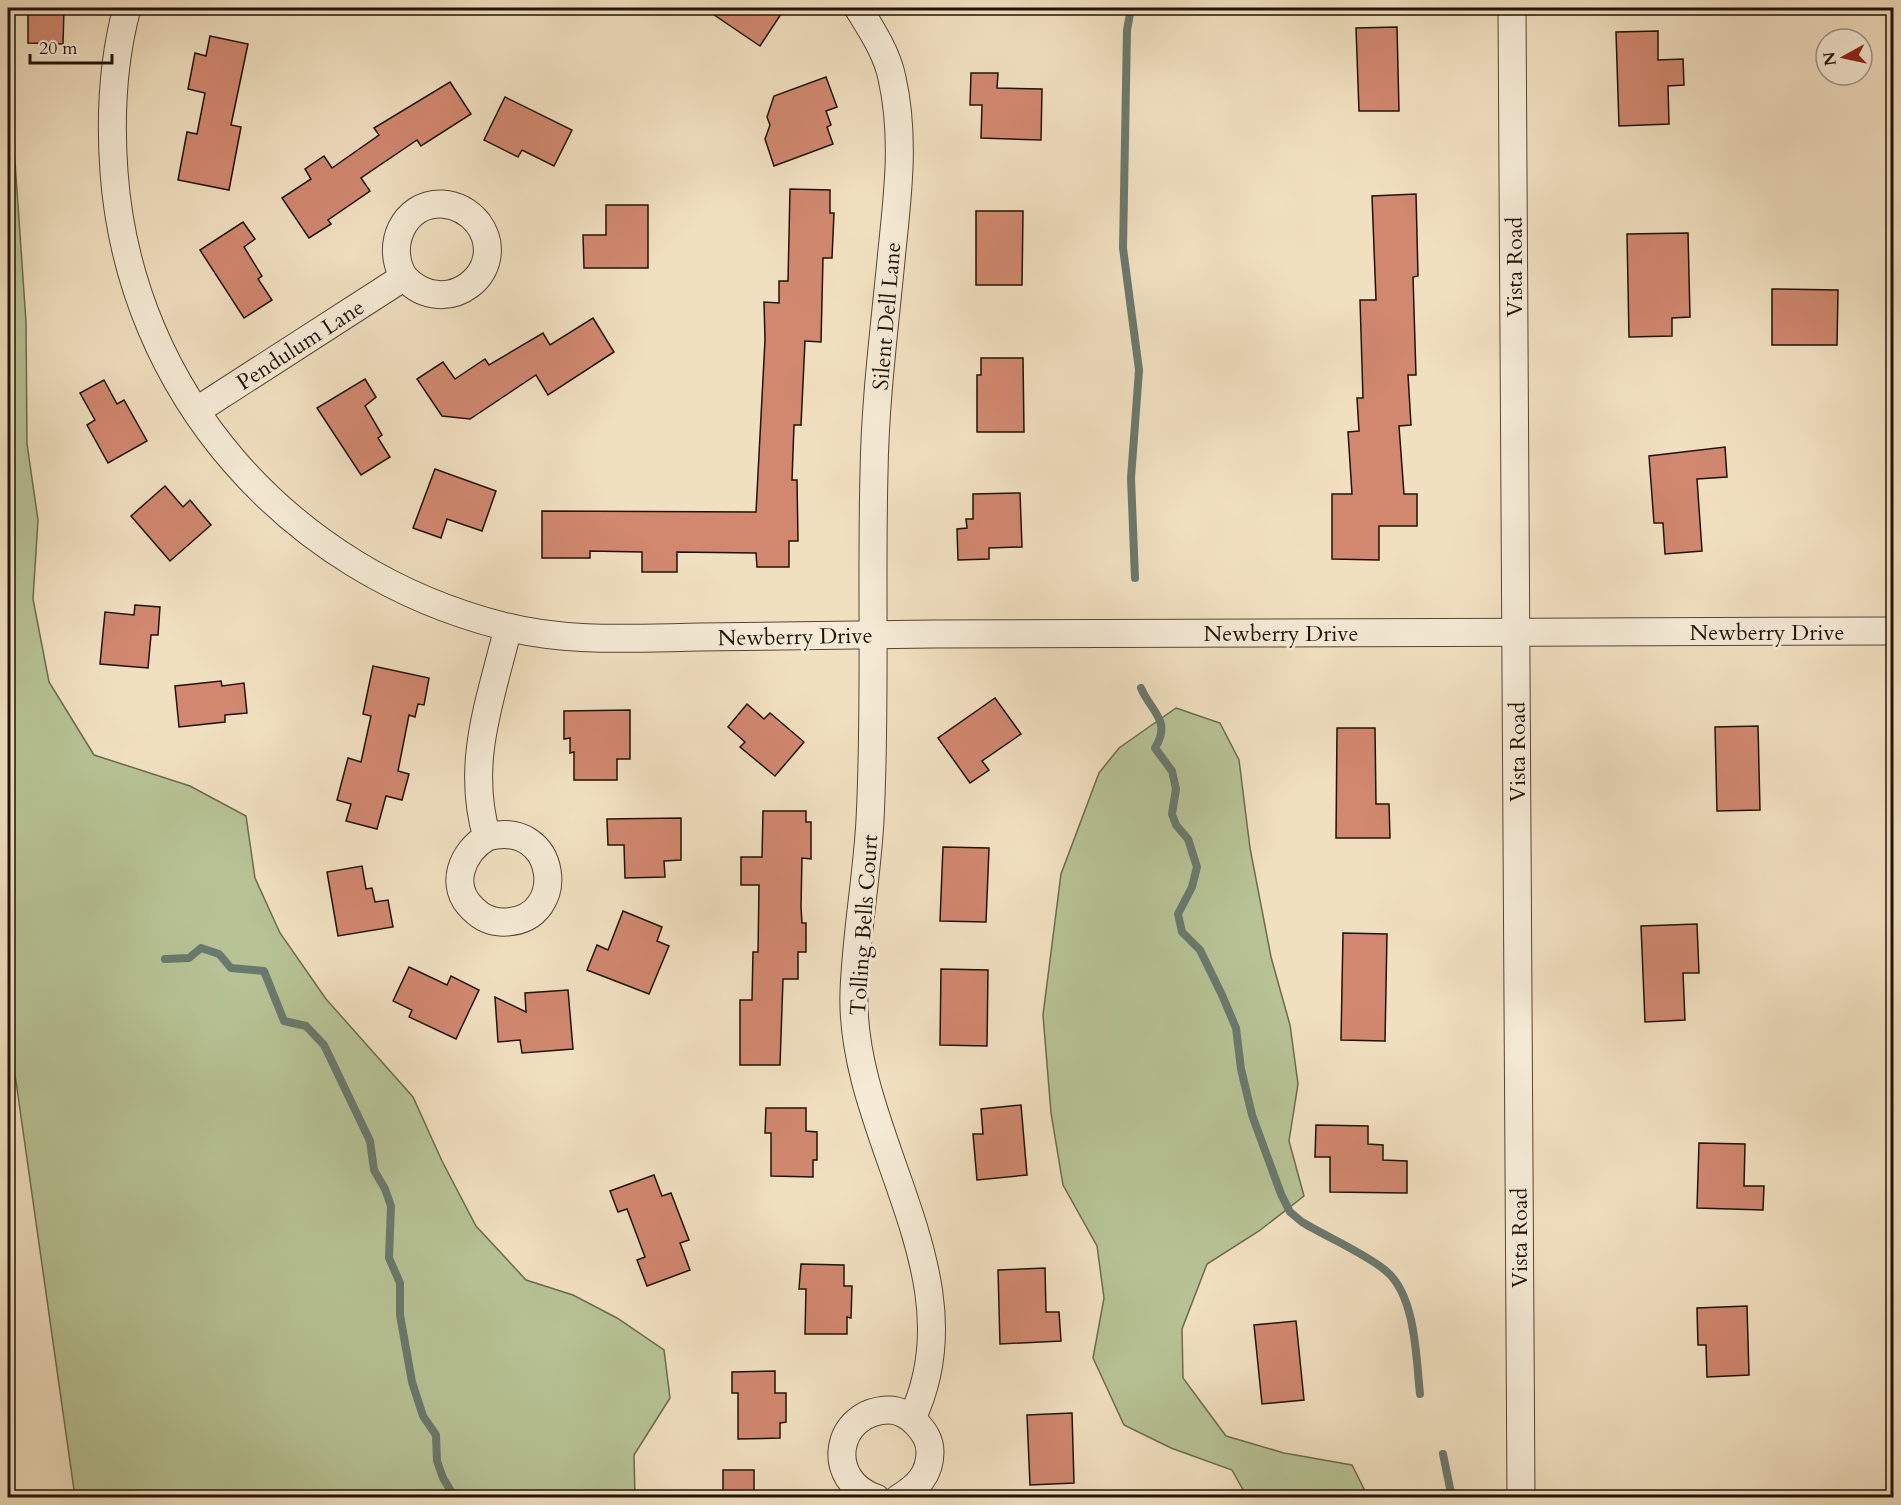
<svg xmlns="http://www.w3.org/2000/svg" width="1901" height="1505" viewBox="0 0 1901 1505" font-family="Cardo,serif">
	<rect width="100%" height="100%" fill="#f1e0c0"/>
	<filter id="stains"><feTurbulence type="fractalNoise" baseFrequency=".00333" numOctaves="4"/><feColorMatrix values="0 0 0 0 .2 0 0 0 0 .09 0 0 0 0 .02 0 0 0 .5 -.17"/></filter>
	<radialGradient id="worn" r=".72"><stop offset=".6" stop-color="#630" stop-opacity="0"/><stop offset="1" stop-color="#630" stop-opacity=".3"/></radialGradient>
	<g fill="#b7c395" stroke="#6c6b4e" stroke-width="1.5">
		<path d="M 8,94 L 11,103 L 26,322 L 27,444 L 38,520 L 33,599 L 49,682 L 94,755 L 190,786 L 246,816 L 255,878 L 280,933 L 326,999 L 413,1097 L 442,1161 L 476,1226 L 526,1280 L 573,1295 L 617,1318 L 664,1350 L 670,1398 L 634,1455 L 635,1497 L 75,1497 L 8,1025 Z"/>
		<path d="M 1176,708 L 1220,723 L 1239,760 L 1250,848 L 1271,957 L 1290,1025 L 1298,1084 L 1289,1141 L 1304,1196 L 1259,1231 L 1207,1264 L 1182,1329 L 1183,1378 L 1226,1436 L 1284,1453 L 1352,1465 L 1368,1497 L 1247,1497 L 1232,1470 L 1171,1448 L 1124,1425 L 1093,1358 L 1104,1298 L 1097,1246 L 1063,1185 L 1051,1113 L 1043,1015 L 1061,874 L 1099,773 L 1119,748 Z"/>
	</g>
	<g fill="none" stroke-linecap="round" stroke-linejoin="round">
		<g stroke="#6a796e" stroke-width="8">
			<path d="M 1131,8 L 1127,30 L 1123,248 L 1139,370 L 1131,478 L 1135,578"/>
			<path d="M 1141,688 C 1151,712 1172,720 1155,748 L 1172,771 L 1176,789 L 1172,814 L 1176,825 L 1188,839 L 1197,867 L 1192,887 L 1178,914 L 1182,932 L 1200,950 L 1222,995 L 1236,1028 L 1241,1069 L 1252,1115 L 1281,1194 L 1290,1212 L 1302,1222 C 1325,1236 1368,1255 1386,1271 C 1416,1296 1416,1358 1420,1394"/>
			<path d="M 165,959 L 189,958 L 201,948 L 219,954 L 231,968 L 264,971 L 284,1021 L 306,1026 L 324,1045 L 370,1141 L 374,1170 L 385,1189 L 391,1206 L 389,1258 L 400,1283 L 400,1315 L 412,1382 L 423,1416 L 436,1435 L 437,1461 L 443,1478 L 455,1498"/>
			<path d="M 1443,1454 L 1452,1498"/>
		</g>
	</g>
	<g fill="#d1886f" stroke="#211306" stroke-width="1.5">
		<path d="M 28,8 L 64,8 L 63,44 L 28,43 Z"/>
		<path d="M 704,8 L 785,8 L 760,46 Z"/>
		<path d="M 1397,27 L 1399,111 L 1359,111 L 1356,28 Z"/>
		<path d="M 1658,31 L 1658,60 L 1683,59 L 1684,85 L 1668,86 L 1669,124 L 1619,126 L 1616,32 Z"/>
		<path d="M 210,36 L 248,44 L 231,125 L 241,127 L 229,190 L 178,180 L 187,132 L 197,134 L 205,93 L 188,89 L 195,53 L 206,56 Z"/>
		<path d="M 971,73 L 998,73 L 997,88 L 1042,89 L 1041,140 L 981,138 L 982,105 L 970,105 Z"/>
		<path d="M 826,77 L 837,107 L 826,111 L 831,125 L 827,127 L 833,144 L 774,166 L 765,139 L 770,125 L 767,117 L 774,96 Z"/>
		<path d="M 450,82 L 471,114 L 421,146 L 417,140 L 361,178 L 370,191 L 328,220 L 331,224 L 309,238 L 282,198 L 311,179 L 305,169 L 324,156 L 332,168 L 379,135 L 374,128 Z"/>
		<path d="M 505,97 L 572,130 L 554,166 L 522,150 L 518,157 L 484,140 Z"/>
		<path d="M 790,189 L 830,190 L 830,213 L 834,213 L 832,258 L 823,258 L 821,342 L 805,341 L 801,425 L 794,425 L 792,480 L 797,480 L 798,541 L 789,541 L 789,567 L 757,567 L 756,553 L 677,552 L 677,572 L 642,572 L 642,552 L 590,551 L 590,558 L 542,558 L 542,511 L 756,512 L 765,340 L 764,302 L 779,303 L 779,281 L 788,281 Z"/>
		<path d="M 1416,194 L 1418,276 L 1413,277 L 1416,375 L 1408,375 L 1411,425 L 1399,426 L 1404,494 L 1417,494 L 1417,526 L 1379,526 L 1379,560 L 1332,559 L 1332,494 L 1352,494 L 1348,432 L 1359,431 L 1357,398 L 1363,398 L 1360,300 L 1376,300 L 1372,196 Z"/>
		<path d="M 606,205 L 648,205 L 648,268 L 584,268 L 583,235 L 606,235 Z"/>
		<path d="M 976,211 L 1023,211 L 1022,285 L 976,285 Z"/>
		<path d="M 243,222 L 255,239 L 244,247 L 262,276 L 258,279 L 272,300 L 244,318 L 200,250 Z"/>
		<path d="M 1688,233 L 1690,317 L 1672,318 L 1672,336 L 1629,337 L 1627,234 Z"/>
		<path d="M 1772,289 L 1838,290 L 1837,345 L 1772,345 Z"/>
		<path d="M 593,318 L 614,352 L 548,395 L 536,375 L 470,419 L 442,416 L 417,379 L 443,362 L 455,379 L 485,359 L 489,365 L 543,333 L 550,345 Z"/>
		<path d="M 981,358 L 1023,358 L 1024,432 L 977,432 L 977,375 L 981,375 Z"/>
		<path d="M 365,379 L 376,397 L 365,406 L 382,435 L 378,438 L 390,457 L 361,475 L 317,408 Z"/>
		<path d="M 104,380 L 117,404 L 124,400 L 147,441 L 108,463 L 87,425 L 95,420 L 80,393 Z"/>
		<path d="M 1725,447 L 1727,477 L 1697,479 L 1702,551 L 1665,554 L 1663,523 L 1654,523 L 1649,456 Z"/>
		<path d="M 435,469 L 496,491 L 482,531 L 447,519 L 441,538 L 413,528 Z"/>
		<path d="M 165,486 L 183,507 L 190,500 L 211,525 L 170,561 L 131,516 Z"/>
		<path d="M 1020,493 L 1022,547 L 989,548 L 989,559 L 958,560 L 957,529 L 967,528 L 966,519 L 973,519 L 973,494 Z"/>
		<path d="M 135,605 L 160,607 L 158,635 L 151,635 L 148,668 L 100,664 L 105,612 L 134,615 Z"/>
		<path d="M 373,666 L 429,678 L 424,705 L 418,704 L 415,717 L 409,715 L 398,771 L 409,774 L 402,800 L 386,796 L 377,829 L 346,821 L 351,804 L 337,800 L 348,758 L 361,762 L 371,716 L 363,714 Z"/>
		<path d="M 221,681 L 222,686 L 244,683 L 247,713 L 225,715 L 225,722 L 179,727 L 175,686 Z"/>
		<path d="M 995,698 L 1021,734 L 982,761 L 989,770 L 970,783 L 938,738 Z"/>
		<path d="M 747,704 L 764,719 L 770,713 L 804,742 L 775,776 L 740,747 L 745,742 L 728,727 Z"/>
		<path d="M 630,710 L 630,759 L 617,759 L 617,780 L 574,780 L 574,752 L 570,753 L 570,738 L 564,739 L 564,711 Z"/>
		<path d="M 1758,726 L 1760,810 L 1717,811 L 1715,727 Z"/>
		<path d="M 1337,728 L 1375,728 L 1376,804 L 1389,804 L 1390,838 L 1336,838 Z"/>
		<path d="M 763,811 L 806,811 L 806,822 L 811,822 L 811,859 L 802,858 L 801,907 L 802,923 L 806,923 L 806,952 L 798,952 L 798,979 L 783,979 L 780,1065 L 740,1065 L 740,1000 L 752,1000 L 753,952 L 758,952 L 759,885 L 741,885 L 741,857 L 762,857 Z"/>
		<path d="M 681,818 L 681,860 L 664,861 L 665,877 L 625,878 L 624,845 L 608,845 L 607,819 Z"/>
		<path d="M 943,847 L 989,848 L 986,922 L 940,921 Z"/>
		<path d="M 362,866 L 366,889 L 372,888 L 375,902 L 388,900 L 393,927 L 338,936 L 327,872 Z"/>
		<path d="M 623,911 L 662,927 L 657,941 L 669,946 L 649,994 L 587,970 L 597,945 L 608,950 Z"/>
		<path d="M 1697,924 L 1699,973 L 1683,973 L 1685,1020 L 1645,1022 L 1641,926 Z"/>
		<path d="M 1343,933 L 1387,934 L 1385,1041 L 1341,1040 Z"/>
		<path d="M 409,967 L 447,985 L 451,976 L 479,990 L 456,1039 L 409,1017 L 412,1010 L 393,1001 Z"/>
		<path d="M 941,969 L 988,970 L 987,1046 L 940,1045 Z"/>
		<path d="M 568,990 L 573,1049 L 522,1053 L 520,1040 L 498,1042 L 495,997 L 526,1012 L 525,993 Z"/>
		<path d="M 1021,1105 L 1027,1175 L 977,1180 L 973,1134 L 983,1134 L 981,1109 Z"/>
		<path d="M 766,1108 L 806,1108 L 806,1131 L 817,1132 L 817,1160 L 813,1160 L 813,1177 L 771,1176 L 771,1133 L 765,1133 Z"/>
		<path d="M 1316,1125 L 1368,1126 L 1368,1144 L 1383,1145 L 1383,1160 L 1407,1161 L 1407,1193 L 1330,1192 L 1330,1157 L 1315,1157 Z"/>
		<path d="M 1699,1143 L 1745,1144 L 1744,1186 L 1764,1186 L 1763,1210 L 1697,1208 Z"/>
		<path d="M 654,1175 L 662,1196 L 671,1193 L 689,1240 L 680,1243 L 690,1270 L 647,1286 L 637,1260 L 645,1257 L 627,1209 L 618,1212 L 610,1191 Z"/>
		<path d="M 801,1264 L 844,1265 L 844,1286 L 852,1286 L 851,1318 L 847,1317 L 847,1334 L 805,1334 L 806,1289 L 799,1289 Z"/>
		<path d="M 1045,1268 L 1046,1312 L 1059,1312 L 1061,1341 L 1000,1344 L 998,1270 Z"/>
		<path d="M 1747,1306 L 1749,1375 L 1707,1377 L 1706,1345 L 1698,1345 L 1697,1308 Z"/>
		<path d="M 1296,1321 L 1304,1400 L 1262,1404 L 1254,1325 Z"/>
		<path d="M 775,1371 L 775,1393 L 786,1393 L 786,1422 L 780,1423 L 780,1438 L 738,1439 L 738,1393 L 732,1393 L 732,1372 Z"/>
		<path d="M 1072,1413 L 1074,1483 L 1030,1485 L 1027,1415 Z"/>
		<rect x="723" y="1470" width="31" height="27"/>
	</g>
	<g fill="none" stroke-linecap="round" stroke-linejoin="round">
		<g stroke="#554634" stroke-width="29">
			<g id="minor">
				<path d="M 127,8 C 113,60 110,117 114,172 C 130,394 290,572 503,626 C 567,643 636,638 701,637 C 779,636 856,635 933,634 C 1253,633 1573,632 1894,631"/>
				<path d="M 858,8 C 871,29 887,53 892,78 C 905,136 898,193 892,250 C 885,324 875,399 874,473 C 871,589 876,704 870,820 C 867,877 856,934 854,992 C 849,1136 980,1276 912,1418"/>
				<path d="M 1512,8 L 1521,1498"/>
				<path d="M 196,411 L 404,277 C 385,247 403,203 442,204 C 456,205 469,212 478,223 C 512,270 446,323 404,277"/>
				<path d="M 487,837 C 462,852 448,886 473,909 C 482,918 493,923 506,922 C 570,919 558,818 487,837 C 465,763 491,699 508,628"/>
				<path d="M 876,1498 C 824,1481 834,1411 889,1410 C 899,1410 910,1416 917,1424 C 924,1432 930,1440 930,1452 C 930,1475 917,1487 899,1498"/>
			</g>
		</g>
		<use href="#minor" stroke="#f6ebd6" stroke-width="27"/>
	</g>
	<g text-anchor="middle" stroke-width="6" stroke-linejoin="round" paint-order="stroke">
		<g font-size="22" fill="#211306" stroke="#f6ebd6">
			<text transform="translate(1514 267) rotate(-90)" y="8">Vista Road</text>
			<text transform="translate(886 316) rotate(-85)" y="8">Silent Dell Lane</text>
			<text transform="translate(300 344) rotate(-33)" y="8">Pendulum Lane</text>
			<text x="1767" y="640">Newberry Drive</text>
			<text x="1281" y="641">Newberry Drive</text>
			<text transform="translate(795 636) rotate(-1)" y="8">Newberry Drive</text>
			<text transform="translate(1517 752) rotate(-90)" y="8">Vista Road</text>
			<text transform="translate(863 925) rotate(-86)" y="8">Tolling Bells Court</text>
			<text transform="translate(1519 1238) rotate(-90)" y="8">Vista Road</text>
		</g>
	</g>
	<rect width="1901" height="1505" fill="none" stroke="#f1e0c0" stroke-width="30"/>
	<rect x="9" y="9" width="1883" height="1487" fill="none" stroke="#211306" stroke-width="3"/>
	<rect x="15" y="15" width="1871" height="1475" fill="none" stroke="#211306" stroke-width="1.5"/>
	<g transform="translate(1844 57) rotate(262)"><circle r="28" fill="#f6ebd6" stroke="#a19583" stroke-width="1.5"/>
	<path d="M0-4.5L10 22L0 15L-10 22Z" fill="#8f2418"/>
	<text y="-9" font-size="16" font-weight="bold" text-anchor="middle" fill="#211306">N</text>
	</g>
	<path d="M30 54v9h82v-9" fill="none" stroke="#211306" stroke-width="3"/>
	<text x="39" y="54" font-size="18" fill="#211306" stroke="#f6ebd6" stroke-width="4.5" paint-order="stroke">20 m</text>
	<rect width="100%" height="100%" filter="url(#stains)"/>
	<rect width="100%" height="100%" fill="url(#worn)"/>
</svg>
